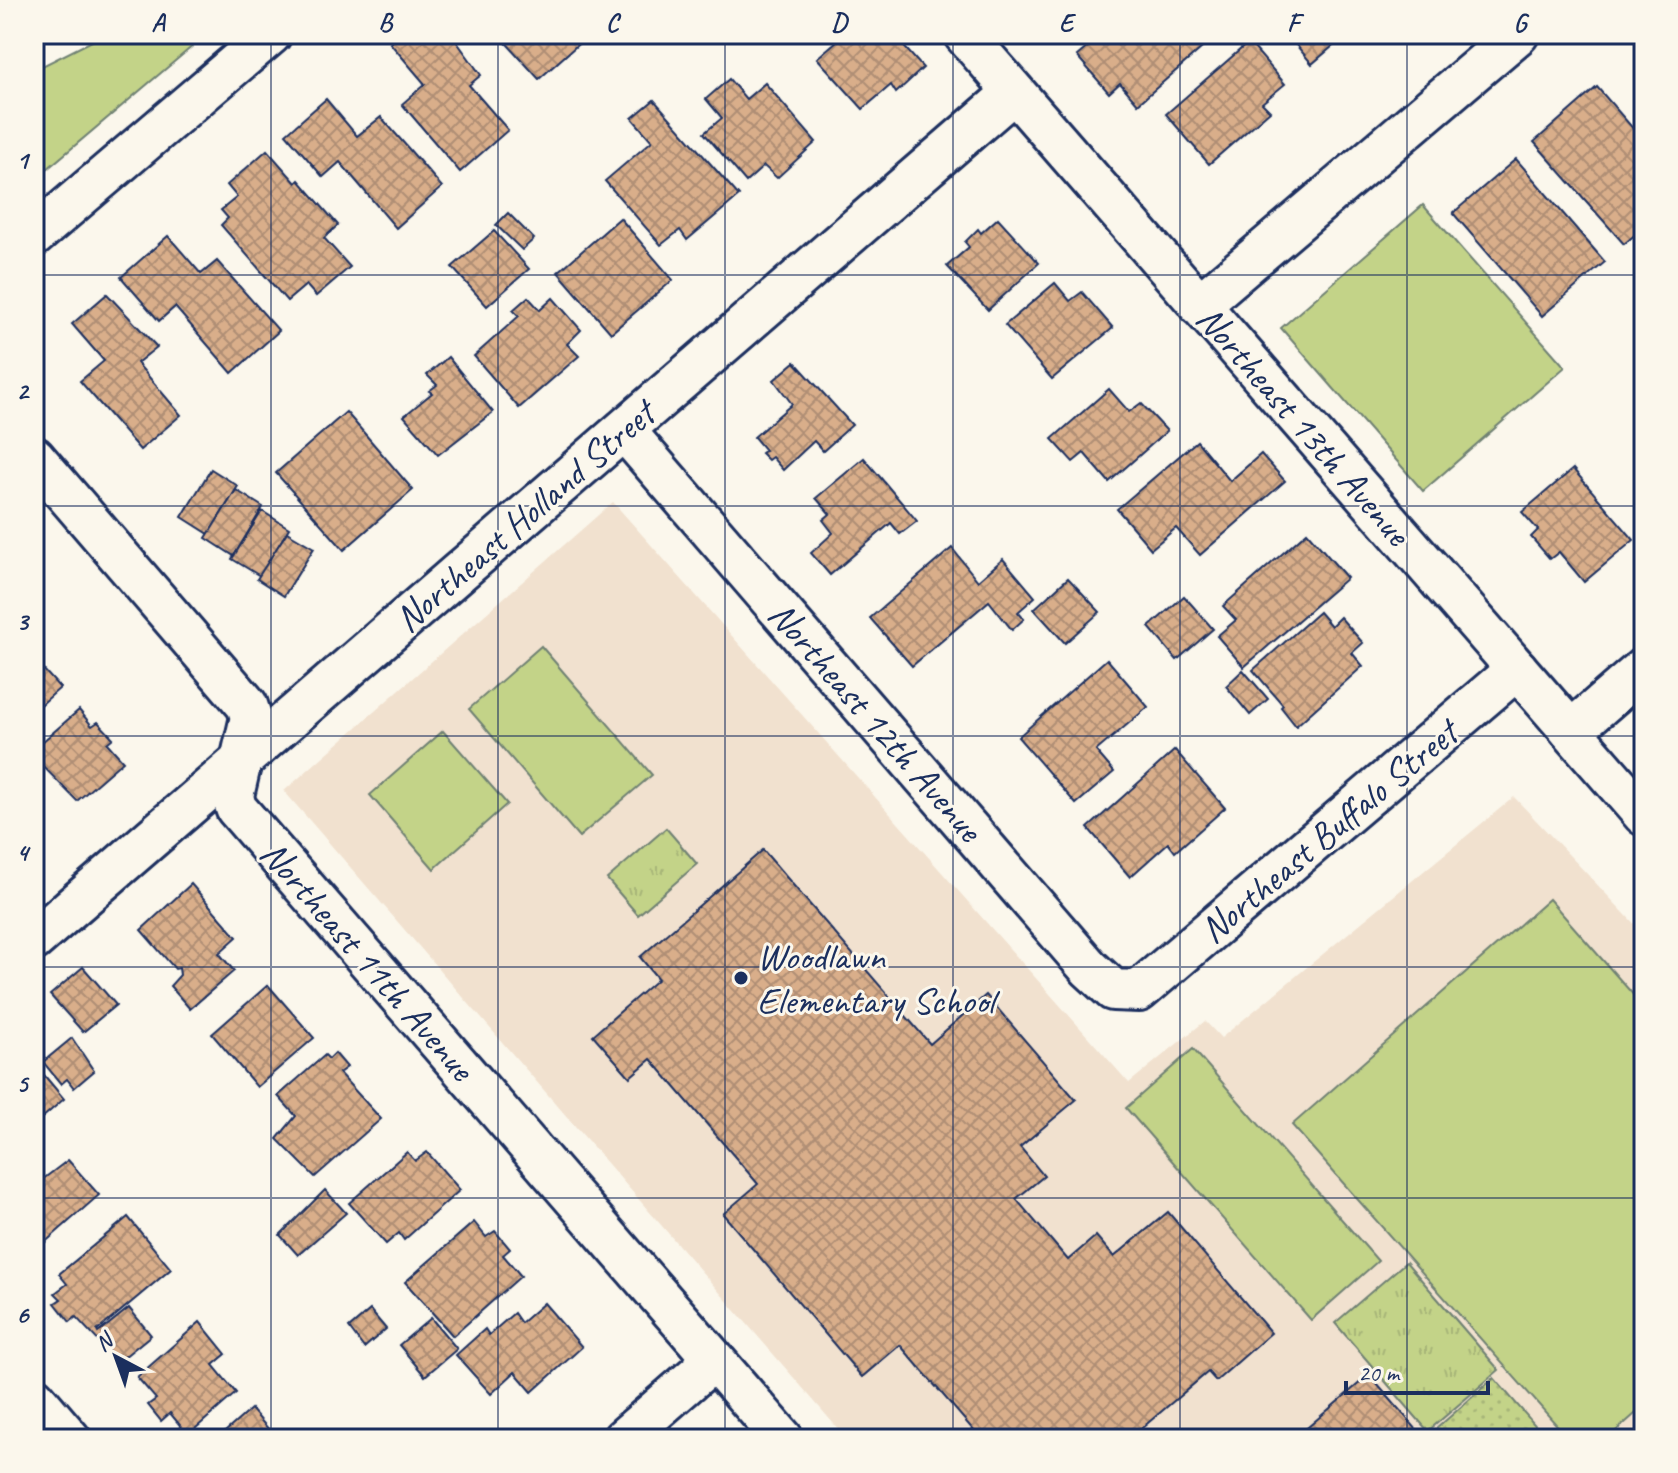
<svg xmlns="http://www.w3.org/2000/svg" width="1678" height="1473" viewBox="0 0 1678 1473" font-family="Caveat,sans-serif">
	<defs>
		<pattern id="park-tufts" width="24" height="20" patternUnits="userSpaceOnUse" patternTransform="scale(2)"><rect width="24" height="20" fill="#c3d388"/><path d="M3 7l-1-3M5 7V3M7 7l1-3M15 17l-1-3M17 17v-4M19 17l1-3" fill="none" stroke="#a7b578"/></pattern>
		<pattern id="garden-dots" width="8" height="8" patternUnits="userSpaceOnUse" patternTransform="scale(2)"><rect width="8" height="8" fill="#c3d388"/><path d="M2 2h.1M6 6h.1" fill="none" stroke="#a7b578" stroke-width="1.8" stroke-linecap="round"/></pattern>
		<pattern id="building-cross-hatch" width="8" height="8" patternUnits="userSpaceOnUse" patternTransform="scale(2)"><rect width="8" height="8" fill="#d9ae8a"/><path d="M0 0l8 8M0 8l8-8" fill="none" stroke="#af8e74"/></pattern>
	</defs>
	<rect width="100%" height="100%" fill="#fbf7ec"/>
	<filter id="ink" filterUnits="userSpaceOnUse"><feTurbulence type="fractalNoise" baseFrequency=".0125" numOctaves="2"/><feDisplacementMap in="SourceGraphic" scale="16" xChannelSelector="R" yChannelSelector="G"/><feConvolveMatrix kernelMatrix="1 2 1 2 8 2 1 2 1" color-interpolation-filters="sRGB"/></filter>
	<g filter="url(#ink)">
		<path fill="#f1e1cf" d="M 613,502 L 1129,1083 L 1205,1021 L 1221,1038 L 1514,797 L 1644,934 L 1644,1439 L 847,1439 L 284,791 Z"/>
		<g fill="#c3d388" stroke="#6f8173" stroke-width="2">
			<path d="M 106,34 L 207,34 L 34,180 L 34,70 Z"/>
			<path d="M 1423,205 L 1565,367 L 1423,491 L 1281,328 Z"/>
			<path d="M 541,646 L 652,775 L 579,837 L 469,709 Z"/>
			<path d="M 443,731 L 507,804 L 434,869 L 370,795 Z"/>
			<path d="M 1549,899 L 1644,1007 L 1644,1406 L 1607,1439 L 1569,1439 L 1292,1125 Z"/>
			<path d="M 1193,1049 L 1378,1261 L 1311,1320 L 1126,1108 Z"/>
		</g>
		<g fill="url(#park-tufts)" stroke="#6f8173" stroke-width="2">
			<path d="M 666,828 L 697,864 L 638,915 L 607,879 Z"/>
			<path d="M 1406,1262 L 1499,1370 L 1428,1431 L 1335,1323 Z"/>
		</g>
		<path fill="url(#garden-dots)" stroke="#6f8173" stroke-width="2" d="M 1494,1378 L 1547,1439 L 1431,1439 L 1428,1436 Z"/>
		<g fill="url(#building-cross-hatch)" stroke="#1b2f5e" stroke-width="2">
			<path d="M 400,34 L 451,34 L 481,75 L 469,85 L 508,130 L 460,172 L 402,104 L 425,84 L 390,43 Z"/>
			<path d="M 498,34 L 584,34 L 586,37 L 539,79 Z"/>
			<path d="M 845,34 L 893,34 L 923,68 L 896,93 L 891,85 L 863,109 L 817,58 Z"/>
			<path d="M 1103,34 L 1218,34 L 1138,104 L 1120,83 L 1109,93 L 1077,56 Z"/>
			<path d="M 1287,34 L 1347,34 L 1312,64 Z"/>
			<path d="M 1249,42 L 1285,84 L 1262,103 L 1270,111 L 1209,164 L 1166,114 Z"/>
			<path d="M 729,79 L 746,99 L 765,83 L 816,142 L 777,178 L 764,166 L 746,182 L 704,133 L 722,118 L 706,99 Z"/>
			<path d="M 1597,87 L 1644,141 L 1644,227 L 1624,244 L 1534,142 Z"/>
			<path d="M 326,99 L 357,136 L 381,117 L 442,187 L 396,228 L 340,162 L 323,177 L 286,134 Z"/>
			<path d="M 654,100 L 739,196 L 687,240 L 680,230 L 661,245 L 605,181 L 652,141 L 632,118 Z"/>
			<path d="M 267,150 L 296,183 L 299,180 L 338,225 L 324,238 L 350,267 L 316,296 L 306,285 L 287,301 L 221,225 L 228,218 L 221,210 L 237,197 L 227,185 Z"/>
			<path d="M 1516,159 L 1605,262 L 1542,316 L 1453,213 Z"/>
			<path d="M 508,213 L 534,239 L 522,250 L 496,225 Z"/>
			<path d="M 620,218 L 673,280 L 611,333 L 558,272 Z"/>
			<path d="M 998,218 L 1039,263 L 988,310 L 947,266 L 969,247 L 965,242 L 978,229 L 981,233 Z"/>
			<path d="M 494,231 L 529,269 L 487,306 L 452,267 Z"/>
			<path d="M 168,236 L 201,274 L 217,261 L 279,331 L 232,373 L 175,307 L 159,321 L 121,277 Z"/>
			<path d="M 1055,283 L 1070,301 L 1082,292 L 1113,328 L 1052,379 L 1005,325 Z"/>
			<path d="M 107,294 L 157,347 L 137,363 L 181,415 L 140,450 L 80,381 L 104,361 L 72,324 Z"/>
			<path d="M 528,297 L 540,310 L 553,298 L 581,330 L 567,344 L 579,356 L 519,408 L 474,356 L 519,316 L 513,310 Z"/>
			<path d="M 448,357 L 493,412 L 438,455 L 404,416 L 432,393 L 429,391 L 437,385 L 427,375 Z"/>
			<path d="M 795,362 L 852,425 L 823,451 L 814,441 L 783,470 L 772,457 L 768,460 L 761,453 L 765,450 L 754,437 L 792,404 L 774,380 Z"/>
			<path d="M 1109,389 L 1129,412 L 1141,403 L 1167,431 L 1109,482 L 1084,453 L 1073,462 L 1052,439 Z"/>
			<path d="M 346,412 L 413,490 L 344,550 L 276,473 Z"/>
			<path d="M 1197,441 L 1230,481 L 1261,454 L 1285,481 L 1200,555 L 1176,528 L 1151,549 L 1117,509 Z"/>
			<path d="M 864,458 L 917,521 L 900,534 L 891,523 L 830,575 L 811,553 L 833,533 L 823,520 L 830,514 L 816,498 Z"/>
			<path d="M 211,469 L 238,486 L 209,534 L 182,517 Z"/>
			<path d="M 1573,469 L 1634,540 L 1584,582 L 1559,552 L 1550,559 L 1531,537 L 1538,530 L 1522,512 Z"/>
			<path d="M 236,490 L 263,507 L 234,556 L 206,538 Z"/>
			<path d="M 262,511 L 289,528 L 260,576 L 232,559 Z"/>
			<path d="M 287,532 L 314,548 L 284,596 L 257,579 Z"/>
			<path d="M 1307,532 L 1347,578 L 1244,667 L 1217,636 L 1236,620 L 1223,606 Z"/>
			<path d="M 952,548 L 978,581 L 1003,559 L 1035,597 L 1018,612 L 1024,619 L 1012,630 L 989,601 L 912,666 L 870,618 Z"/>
			<path d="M 1068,578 L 1100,612 L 1065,643 L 1034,609 Z"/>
			<path d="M 1184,596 L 1213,629 L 1177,660 L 1149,627 Z"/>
			<path d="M 1319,612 L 1331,626 L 1340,617 L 1363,643 L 1352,653 L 1363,666 L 1296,726 L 1281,707 L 1283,705 L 1253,670 Z"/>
			<path d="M 34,659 L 60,688 L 34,711 Z"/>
			<path d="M 1107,659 L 1148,707 L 1096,751 L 1114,772 L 1076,804 L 1018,737 Z"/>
			<path d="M 1243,670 L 1268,699 L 1250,715 L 1226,686 Z"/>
			<path d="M 79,710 L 92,726 L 98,722 L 113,738 L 107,743 L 123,761 L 77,801 L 34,757 L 34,749 Z"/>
			<path d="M 1175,750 L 1225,808 L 1175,852 L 1168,843 L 1130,877 L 1088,828 Z"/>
			<path d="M 763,850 L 930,1044 L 986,995 L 1076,1100 L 1020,1147 L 1044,1176 L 1016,1199 L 1068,1260 L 1096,1236 L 1114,1257 L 1168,1212 L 1271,1333 L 1216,1381 L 1208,1372 L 1129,1439 L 981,1439 L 900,1345 L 862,1377 L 723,1214 L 758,1184 L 651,1059 L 630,1077 L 593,1035 L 658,979 L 640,957 Z"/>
			<path d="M 191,884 L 237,937 L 219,953 L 234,971 L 190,1009 L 170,986 L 180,975 L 179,968 L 175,969 L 141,930 Z"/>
			<path d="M 83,967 L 116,1005 L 83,1032 L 50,995 Z"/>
			<path d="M 268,985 L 314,1038 L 257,1087 L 212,1034 Z"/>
			<path d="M 72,1038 L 94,1071 L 74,1088 L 67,1079 L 61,1084 L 43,1062 Z"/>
			<path d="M 335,1053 L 347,1067 L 339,1073 L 381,1119 L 315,1177 L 277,1139 L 296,1116 L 278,1096 L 325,1055 L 329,1059 Z"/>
			<path d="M 34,1063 L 64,1099 L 34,1125 Z"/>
			<path d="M 407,1152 L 415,1161 L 427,1152 L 460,1190 L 404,1240 L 399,1233 L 386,1244 L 349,1203 Z"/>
			<path d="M 68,1160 L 99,1195 L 34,1252 L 34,1186 Z"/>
			<path d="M 325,1190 L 346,1213 L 298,1255 L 280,1235 Z"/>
			<path d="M 128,1217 L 171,1269 L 97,1331 L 98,1333 L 129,1308 L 151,1335 L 118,1362 L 76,1317 L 70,1322 L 55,1303 L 61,1299 L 55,1293 L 67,1284 L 59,1274 Z"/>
			<path d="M 474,1222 L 486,1237 L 495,1231 L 510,1249 L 503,1255 L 521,1276 L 453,1336 L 405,1282 Z"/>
			<path d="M 544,1303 L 582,1347 L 532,1392 L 515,1372 L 491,1394 L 456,1355 L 485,1329 L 489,1335 L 514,1313 L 521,1323 Z"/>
			<path d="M 370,1310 L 386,1329 L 364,1348 L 349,1328 Z"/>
			<path d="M 431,1318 L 457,1349 L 425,1376 L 399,1345 Z"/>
			<path d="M 200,1322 L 226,1354 L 213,1365 L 236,1393 L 188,1435 L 170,1413 L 161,1421 L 148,1405 L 156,1399 L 137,1377 Z"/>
			<path d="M 1369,1375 L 1425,1439 L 1294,1439 Z"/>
			<path d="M 251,1409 L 277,1439 L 217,1439 Z"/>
		</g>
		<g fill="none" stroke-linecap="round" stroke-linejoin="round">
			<g stroke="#1b2f5e" stroke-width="46">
				<g id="street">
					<path d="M 964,34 L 1644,815"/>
					<path d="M 34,236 L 271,34"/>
					<path d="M 1199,305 L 1518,34"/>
					<path d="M 624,430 L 1089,968 L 1113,990 L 1139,991 L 1517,669"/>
					<path d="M 34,457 L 247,705 L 251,717 L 233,796 L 236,808 L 783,1439"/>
					<path d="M 1571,731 L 1644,668"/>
					<path d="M 34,940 L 1014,92"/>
					<path d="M 34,1397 L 70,1439"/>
					<path d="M 623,1439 L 714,1360"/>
				</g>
			</g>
			<use href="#street" stroke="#fbf7ec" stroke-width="40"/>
		</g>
	</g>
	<path fill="none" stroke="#1b2f5e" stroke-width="2" stroke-opacity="0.55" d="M 271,34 L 271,1439M 498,34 L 498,1439M 725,34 L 725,1439M 953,34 L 953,1439M 1180,34 L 1180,1439M 1407,34 L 1407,1439M 34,275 L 1644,275M 34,506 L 1644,506M 34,736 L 1644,736M 34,967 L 1644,967M 34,1198 L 1644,1198"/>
	<circle fill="#1b2f5e" stroke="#fbf7ec" stroke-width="3" cx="741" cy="978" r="8"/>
	<g text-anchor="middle" stroke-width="6" stroke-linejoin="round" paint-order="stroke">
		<g font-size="38" fill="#1b2f5e" stroke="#fbf7ec">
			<text transform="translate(1304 425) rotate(49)" y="13">Northeast 13th Avenue</text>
			<text transform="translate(524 516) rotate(-41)" y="13">Northeast Holland Street</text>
			<text transform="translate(876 721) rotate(49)" y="13">Northeast 12th Avenue</text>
			<text transform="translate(1328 831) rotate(-40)" y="13">Northeast Buffalo Street</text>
			<text transform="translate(368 960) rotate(49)" y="13">Northeast 11th Avenue</text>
		</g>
		<g font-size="38" fill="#1b2f5e" stroke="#fbf7ec" text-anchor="start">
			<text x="757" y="969">Woodlawn<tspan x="757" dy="44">Elementary School</tspan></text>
		</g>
	</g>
	<rect width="1678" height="1473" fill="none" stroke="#fbf7ec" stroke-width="88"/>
	<g transform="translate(116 1357) rotate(319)" stroke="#fbf7ec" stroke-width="6" paint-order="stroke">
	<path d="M0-6L14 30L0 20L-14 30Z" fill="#1b2f5e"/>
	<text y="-12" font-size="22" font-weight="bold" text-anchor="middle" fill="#1b2f5e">N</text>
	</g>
	<path d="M1346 1381v12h142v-12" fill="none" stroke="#1b2f5e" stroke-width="4"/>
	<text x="1358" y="1381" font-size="24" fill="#1b2f5e" stroke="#fbf7ec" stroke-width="6" paint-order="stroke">20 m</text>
	<rect x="44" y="44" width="1590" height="1385" fill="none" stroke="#1b2f5e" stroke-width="3"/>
	<g font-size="26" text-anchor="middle" font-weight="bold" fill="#1b2f5e">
		<text x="158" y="31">A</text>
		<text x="385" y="31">B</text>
		<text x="612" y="31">C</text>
		<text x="839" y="31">D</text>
		<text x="1066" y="31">E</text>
		<text x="1293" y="31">F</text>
		<text x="1520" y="31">G</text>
		<text x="22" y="169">1</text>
		<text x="22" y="399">2</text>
		<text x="22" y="630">3</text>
		<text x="22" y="861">4</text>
		<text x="22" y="1092">5</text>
		<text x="22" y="1323">6</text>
	</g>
</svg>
